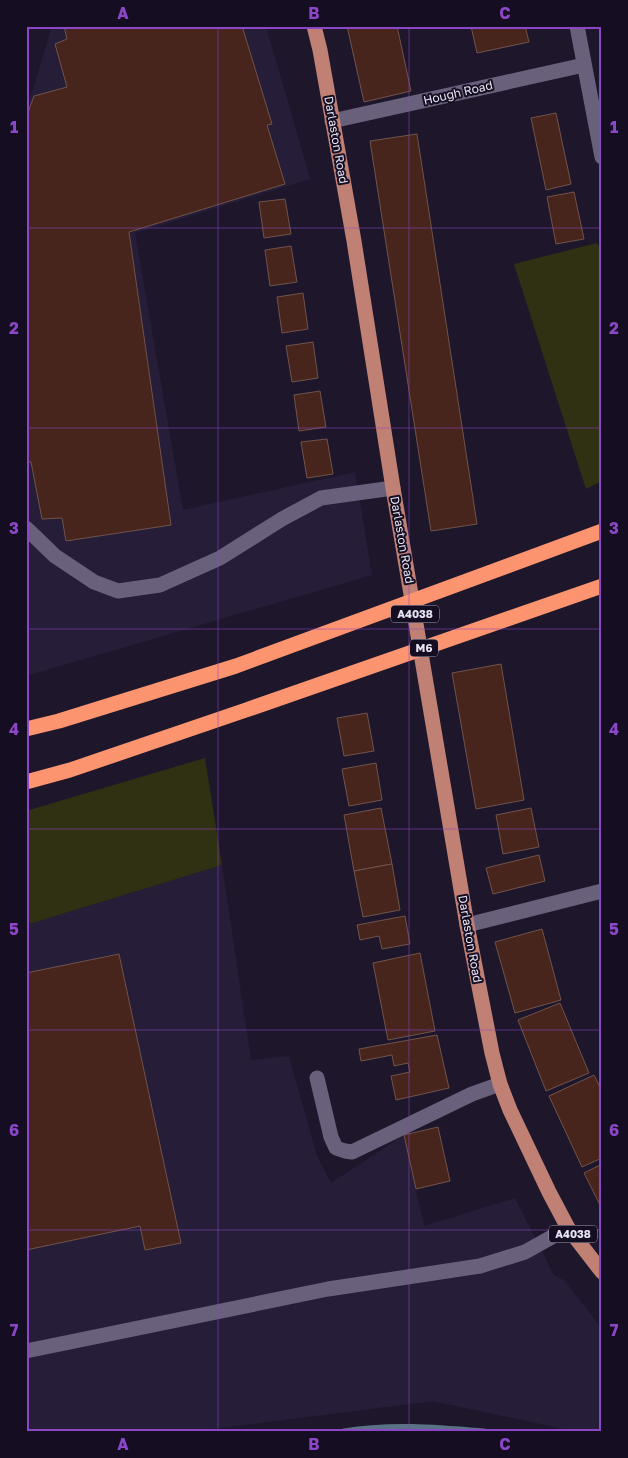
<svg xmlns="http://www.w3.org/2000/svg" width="628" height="1458" viewBox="0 0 628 1458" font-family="'Golos Text',sans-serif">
	<rect width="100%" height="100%" fill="#1e172c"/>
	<g fill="#261d38">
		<path d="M 52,26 L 266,26 L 310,179 L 135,233 L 183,510 L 355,472 L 372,575 L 26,676 L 26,109 L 35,83 Z"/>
		<path d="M 222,865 L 251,1060 L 289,1056 L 316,1153 L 331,1183 L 404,1135 L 424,1226 L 515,1198 L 554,1275 L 565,1281 L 602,1329 L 602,1432 L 578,1432 L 433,1401 L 188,1432 L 26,1432 L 26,925 Z"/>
	</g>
	<g fill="#2f3112">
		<path d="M 597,243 L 602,252 L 602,481 L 586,489 L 514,264 Z"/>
		<path d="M 205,758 L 222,865 L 26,925 L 26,811 Z"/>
	</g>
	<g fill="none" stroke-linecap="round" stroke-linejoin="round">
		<path stroke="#5a7286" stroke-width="7" d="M 344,1432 C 391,1424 436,1428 484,1432"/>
	</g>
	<g fill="#47251d" stroke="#70534b">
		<path d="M 64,26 L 242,26 L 272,124 L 267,125 L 285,184 L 129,232 L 171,525 L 66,541 L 62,518 L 42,519 L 31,462 L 26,462 L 26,118 L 34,96 L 67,87 L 55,44 L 67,39 Z"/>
		<path d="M 347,26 L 397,26 L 411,91 L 364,102 Z"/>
		<path d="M 471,26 L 525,26 L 529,42 L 477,53 Z"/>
		<path d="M 556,113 L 571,184 L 546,190 L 531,118 Z"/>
		<path d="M 417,134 L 477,524 L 431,531 L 370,141 Z"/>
		<path d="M 574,192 L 584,239 L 556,244 L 547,197 Z"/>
		<path d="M 285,199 L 291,234 L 264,238 L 259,202 Z"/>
		<path d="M 291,246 L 297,282 L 270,286 L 265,250 Z"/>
		<path d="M 303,293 L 308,329 L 282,333 L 277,297 Z"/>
		<path d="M 313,342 L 318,378 L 292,382 L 286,346 Z"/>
		<path d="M 320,391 L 326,427 L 299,431 L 294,395 Z"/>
		<path d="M 327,439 L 333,474 L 307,478 L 301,442 Z"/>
		<path d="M 501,664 L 524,800 L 476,809 L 452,673 Z"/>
		<path d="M 367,713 L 374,751 L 344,756 L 337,718 Z"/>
		<path d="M 376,763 L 382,800 L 349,806 L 342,769 Z"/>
		<path d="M 381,808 L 392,864 L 354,871 L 344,815 Z"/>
		<path d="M 531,808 L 539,847 L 503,854 L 496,815 Z"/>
		<path d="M 539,855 L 545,881 L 493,894 L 486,868 Z"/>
		<path d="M 392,864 L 400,910 L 363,917 L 354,871 Z"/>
		<path d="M 405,916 L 410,944 L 382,949 L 379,936 L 360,940 L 357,925 Z"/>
		<path d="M 542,929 L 561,1000 L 515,1013 L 495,942 Z"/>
		<path d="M 420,953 L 435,1031 L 388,1040 L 373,963 Z"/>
		<path d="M 119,954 L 181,1243 L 145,1250 L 140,1226 L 26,1250 L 26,973 Z"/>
		<path d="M 560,1003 L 589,1073 L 546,1091 L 518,1020 Z"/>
		<path d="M 437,1035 L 449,1088 L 396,1100 L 391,1076 L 410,1072 L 408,1063 L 394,1066 L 392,1055 L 361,1061 L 359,1049 Z"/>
		<path d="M 594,1075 L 602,1091 L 602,1158 L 582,1167 L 549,1096 Z"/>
		<path d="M 438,1127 L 450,1181 L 416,1189 L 404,1135 Z"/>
		<path d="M 602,1164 L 602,1209 L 584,1173 Z"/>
	</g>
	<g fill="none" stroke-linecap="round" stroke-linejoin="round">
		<g stroke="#69617b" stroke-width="15">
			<path d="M 577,26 L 602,157"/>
			<path d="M 332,121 L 584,65"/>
			<path d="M 26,528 L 55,556 L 94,582 L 118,591 L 160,585 L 220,558 L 282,519 L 321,498 L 393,488"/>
			<path d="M 467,925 L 602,891"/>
			<path d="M 317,1078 L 331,1137 L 336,1148 L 345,1151 L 352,1152 L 472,1094 L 500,1084"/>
			<path d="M 26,1351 L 328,1289 L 480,1266 L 525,1252 L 568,1228"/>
		</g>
		<path stroke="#c18074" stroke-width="15" d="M 314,26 L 320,50 L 354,241 L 393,488 L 467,925 L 492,1053 L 500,1084 L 510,1110 L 549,1192 L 568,1228 L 602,1272"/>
		<g stroke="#fc946f" stroke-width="15">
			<path d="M 26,729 L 59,721 L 236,666 L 602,531"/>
			<path d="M 26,782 L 70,770 L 246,710 L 602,586"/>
		</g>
	</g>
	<path fill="none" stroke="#8b47c7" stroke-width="1" stroke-opacity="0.55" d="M 218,26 L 218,1432M 409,26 L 409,1432M 26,228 L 602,228M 26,428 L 602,428M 26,629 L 602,629M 26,829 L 602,829M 26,1030 L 602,1030M 26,1230 L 602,1230"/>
	<g text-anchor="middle" stroke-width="4" stroke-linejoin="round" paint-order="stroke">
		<g fill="#150e22" stroke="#a8a3b4" stroke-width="1">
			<rect x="391" y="605.5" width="48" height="17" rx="4"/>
			<rect x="410" y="639.5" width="28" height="17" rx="4"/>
			<rect x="549" y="1225.5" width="48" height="17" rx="4"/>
		</g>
		<g font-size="11" font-weight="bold" fill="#e7e3f2">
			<text x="415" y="618">A4038</text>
			<text x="424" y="652">M6</text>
			<text x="573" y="1238">A4038</text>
		</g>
		<g font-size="12" fill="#e7e3f2" stroke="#150e22">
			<text transform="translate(458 93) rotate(-13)" y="4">Hough Road</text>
			<text transform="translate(336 140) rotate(80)" y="4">Darlaston Road</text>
			<text transform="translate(402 540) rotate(80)" y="4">Darlaston Road</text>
			<text transform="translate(470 939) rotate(80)" y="4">Darlaston Road</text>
		</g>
	</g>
	<rect width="628" height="1458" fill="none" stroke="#150e22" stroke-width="55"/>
	<rect x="28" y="28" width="572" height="1402" fill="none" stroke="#8b47c7" stroke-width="2"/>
	<g font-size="16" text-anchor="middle" font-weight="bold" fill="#8b47c7">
		<text x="123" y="19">A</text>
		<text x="314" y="19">B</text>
		<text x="505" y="19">C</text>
		<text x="14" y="133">1</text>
		<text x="614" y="133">1</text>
		<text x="14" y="334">2</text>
		<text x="614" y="334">2</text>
		<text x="14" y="534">3</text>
		<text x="614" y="534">3</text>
		<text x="14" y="735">4</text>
		<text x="614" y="735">4</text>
		<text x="14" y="935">5</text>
		<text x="614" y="935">5</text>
		<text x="14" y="1136">6</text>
		<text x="614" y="1136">6</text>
		<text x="14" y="1336">7</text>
		<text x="614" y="1336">7</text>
		<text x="123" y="1450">A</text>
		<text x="314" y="1450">B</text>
		<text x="505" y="1450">C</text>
	</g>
</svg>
